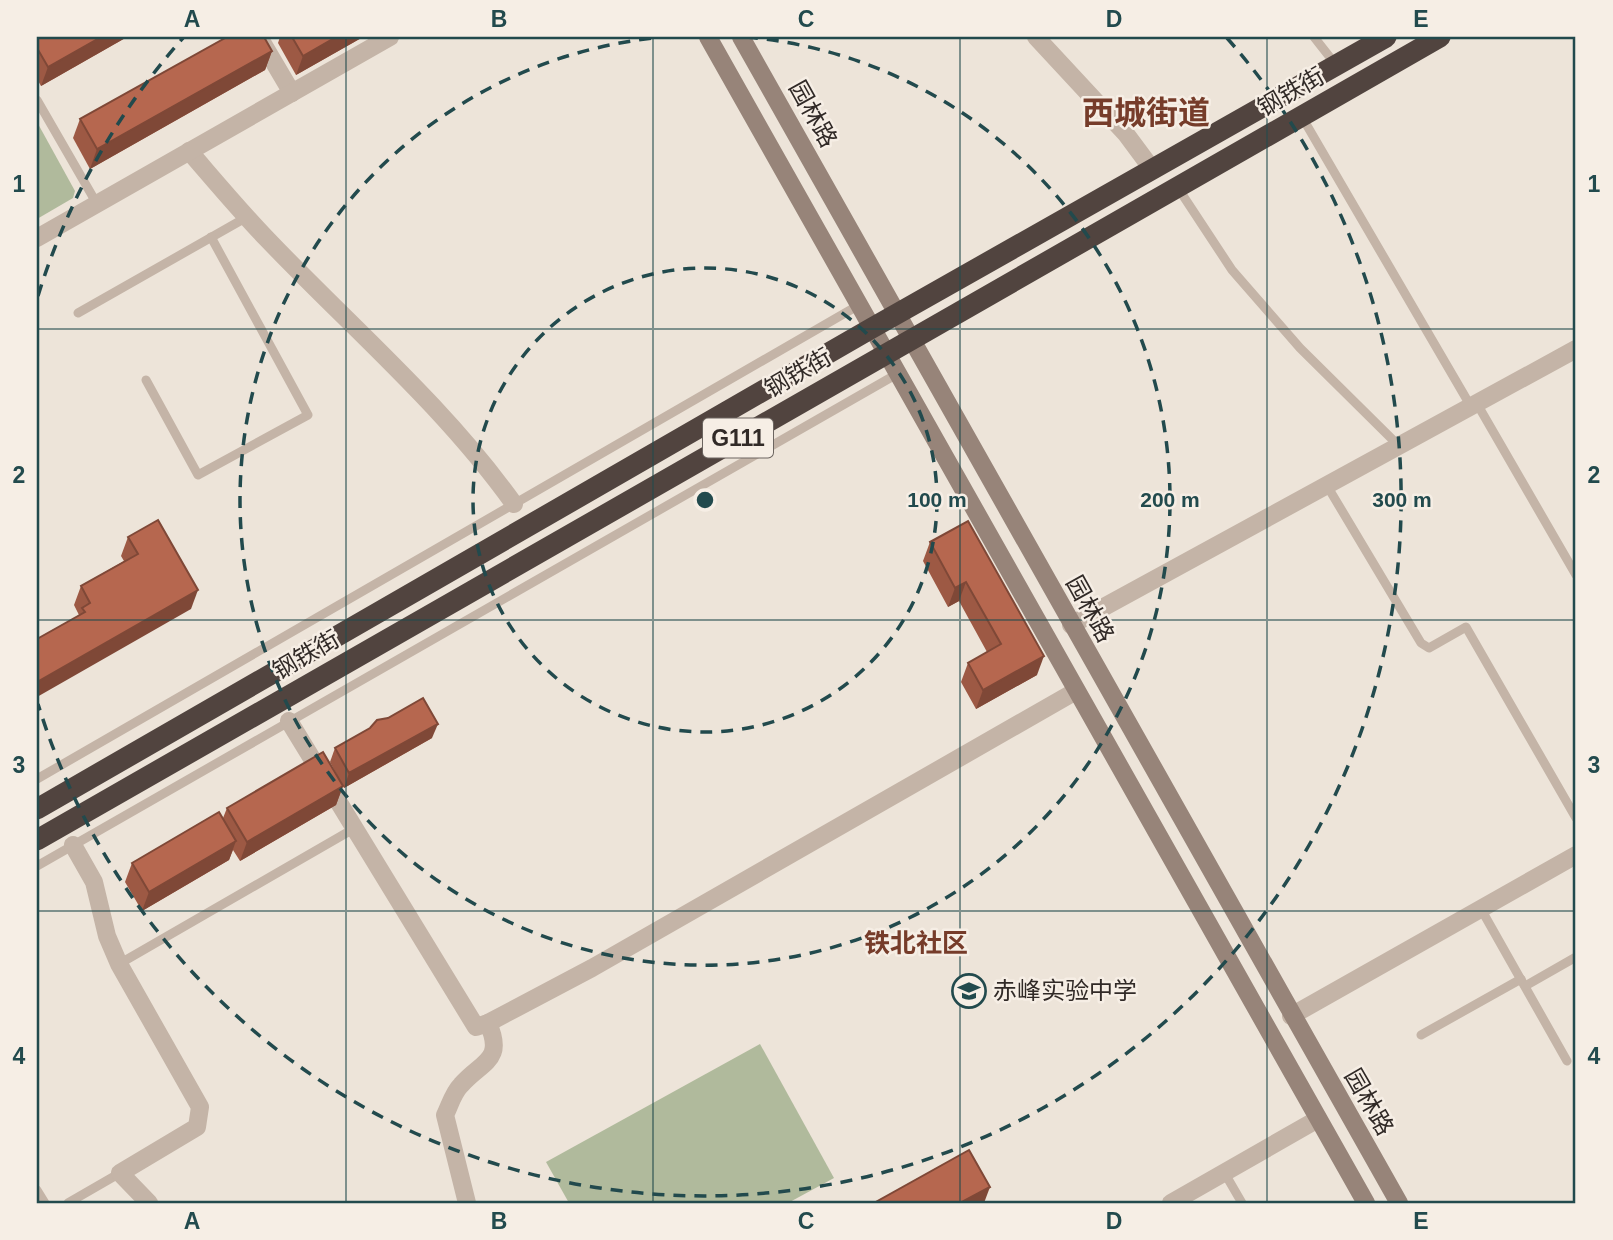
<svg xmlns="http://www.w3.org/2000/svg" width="1613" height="1240" viewBox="0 0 1613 1240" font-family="Helvetica,'Noto Sans SC',sans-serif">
	<rect width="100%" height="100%" fill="#ede4d9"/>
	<g fill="#b0ba9c">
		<path d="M 37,122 L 75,191 L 73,198 L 37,219 Z"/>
		<path d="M 760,1044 L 834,1178 L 788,1203 L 569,1203 L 546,1162 Z"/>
	</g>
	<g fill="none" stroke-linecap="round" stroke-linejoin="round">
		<g stroke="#c4b4a7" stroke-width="9">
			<path d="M 1314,37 L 1336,65"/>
			<path d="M 37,100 L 97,204"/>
			<path d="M 1302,117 L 1470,405"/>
			<path d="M 1178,188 L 1232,270 L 1300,348 L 1398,445"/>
			<path d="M 78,313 L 247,217"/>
			<path d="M 146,380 L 198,475 L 308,415 L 211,237"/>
			<path d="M 1476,402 L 1576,575"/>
			<path d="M 1326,484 L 1421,643 L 1429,648 L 1466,627 L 1576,818"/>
			<path d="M 37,779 L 859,305"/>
			<path d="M 37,866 L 897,374"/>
			<path d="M 1481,909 L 1567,1061"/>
			<path d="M 119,964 L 355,828"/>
			<path d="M 1525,986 L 1576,957"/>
			<path d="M 1421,1035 L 1521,979"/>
			<path d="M 1224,1172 L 1242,1203"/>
			<path d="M 37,1190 L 45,1203"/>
			<path d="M 68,1203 L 120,1173"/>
		</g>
		<g stroke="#c4b4a7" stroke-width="18">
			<path d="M 259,37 L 292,93"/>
			<path d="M 1036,37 L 1126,134 L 1152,169"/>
			<path d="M 189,151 C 215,181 240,211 267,239 C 351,327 443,405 514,504"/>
			<path d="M 37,238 L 390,37"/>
			<path d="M 1071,625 L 1576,349"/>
			<path d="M 289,721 L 476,1027 L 488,1023 L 592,968 L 1076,691"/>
			<path d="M 73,845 L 94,882 L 107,936 L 119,964 L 200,1107 L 197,1127 L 120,1173 L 149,1203"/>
			<path d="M 1291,1016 L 1576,855"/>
			<path d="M 467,1203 L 445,1115 C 450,1105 453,1093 461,1085 C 482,1061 505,1061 488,1023"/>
			<path d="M 1171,1203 L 1318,1119"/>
		</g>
		<g stroke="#978479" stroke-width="18">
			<path d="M 708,37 L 1366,1203"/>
			<path d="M 741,37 L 1399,1203"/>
		</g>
		<g stroke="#51443f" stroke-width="21">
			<path d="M 37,809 L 872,328 L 1386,37"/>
			<path d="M 37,840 L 1440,37"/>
		</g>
	</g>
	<g fill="#9d5944">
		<path d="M 37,37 L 127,37 L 41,86 L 37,79 Z"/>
		<path d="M 280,37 L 363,37 L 296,75 L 278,43 Z"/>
		<path d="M 272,51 L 265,70 L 90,169 L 73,138 L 80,119 Z"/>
		<path d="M 968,521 L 1037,675 L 976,709 L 961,682 L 968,663 L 987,652 L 959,601 L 948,607 L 923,561 L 930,542 Z"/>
		<path d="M 128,537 L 191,609 L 79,615 L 74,605 L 81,586 L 124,561 L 121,556 Z"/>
		<path d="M 432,738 L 344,788 L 330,762 L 335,748 Z"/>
		<path d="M 343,786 L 336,805 L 240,861 L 233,850 L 229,860 L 142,911 L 125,882 L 132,863 L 223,818 L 227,808 Z"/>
	</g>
	<g fill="#7f4837">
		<path d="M 101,37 L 127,37 L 41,86 L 48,67 Z"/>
		<path d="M 336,37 L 363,37 L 296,75 L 303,56 Z"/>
		<path d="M 272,51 L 265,70 L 90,169 L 97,149 Z"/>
		<path d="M 966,582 L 959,601 L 948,607 L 955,588 Z"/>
		<path d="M 198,590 L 191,609 L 37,697 L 37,682 Z"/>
		<path d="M 1044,656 L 1037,675 L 976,709 L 983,690 Z"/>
		<path d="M 438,724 L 432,738 L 344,788 L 349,773 Z"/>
		<path d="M 343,786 L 336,805 L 240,861 L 247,842 Z"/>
		<path d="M 236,841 L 229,860 L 142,911 L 149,892 Z"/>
		<path d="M 990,1187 L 984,1203 L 960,1203 Z"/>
	</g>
	<g fill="#b6674f" stroke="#7f4837" stroke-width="2">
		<path d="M 39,37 L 101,37 L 48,67 L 37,48 L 37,39 Z"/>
		<path d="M 227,37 L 264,37 L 272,51 L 97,149 L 80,119 Z"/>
		<path d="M 292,37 L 336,37 L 303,56 Z"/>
		<path d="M 158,520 L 198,590 L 37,682 L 37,639 L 85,612 L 82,608 L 90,603 L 81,586 L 138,554 L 128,537 Z"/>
		<path d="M 968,521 L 1044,656 L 983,690 L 968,663 L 1001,644 L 966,582 L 955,588 L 930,542 Z"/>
		<path d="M 423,698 L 438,724 L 349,773 L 335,748 L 370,728 L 377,720 L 388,718 Z"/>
		<path d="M 323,752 L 343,786 L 247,842 L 227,808 Z"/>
		<path d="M 219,812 L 236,841 L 149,892 L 132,863 Z"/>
		<path d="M 969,1150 L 990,1187 L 960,1203 L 874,1203 Z"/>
	</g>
	<path fill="none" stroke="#224a4d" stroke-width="2" stroke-opacity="0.55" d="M 346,37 L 346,1203M 653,37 L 653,1203M 960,37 L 960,1203M 1267,37 L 1267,1203M 37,329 L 1576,329M 37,620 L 1576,620M 37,911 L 1576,911"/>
	<g fill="none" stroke="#224a4d" stroke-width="3.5" stroke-dasharray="12 9">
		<circle cx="705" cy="500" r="232"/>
		<path d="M746 37A465 465 0 1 1 664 37"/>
		<path d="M38 296A697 697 0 0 1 183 38M1227 38A697 697 0 1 1 38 704"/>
	</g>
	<defs>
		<g id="school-ring" transform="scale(1.75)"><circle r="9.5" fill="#f6eee5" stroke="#224a4d" stroke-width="1.5"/><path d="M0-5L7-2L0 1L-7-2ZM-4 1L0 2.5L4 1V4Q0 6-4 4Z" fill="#224a4d"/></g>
	</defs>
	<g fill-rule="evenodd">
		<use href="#school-ring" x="969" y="991"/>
	</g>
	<g text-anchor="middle" stroke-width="5" stroke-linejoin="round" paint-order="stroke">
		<rect fill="#f6eee5" stroke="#6c6560" stroke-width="2" x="703" y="418.5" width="70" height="39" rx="5"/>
		<g font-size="23" font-weight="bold" fill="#312a27">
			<text x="738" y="446">G111</text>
		</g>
		<g font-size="24" fill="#312a27" stroke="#f6eee5">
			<text transform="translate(1291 92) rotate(-30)" y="8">钢铁街</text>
			<text transform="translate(813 114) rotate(61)" y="8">园林路</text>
			<text transform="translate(798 373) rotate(-30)" y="8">钢铁街</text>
			<text transform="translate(1090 609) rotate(61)" y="8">园林路</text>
			<text transform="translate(306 655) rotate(-30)" y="8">钢铁街</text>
			<text transform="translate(1369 1102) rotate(60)" y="8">园林路</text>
		</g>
		<g font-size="24" fill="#312a27" stroke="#f6eee5" text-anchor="start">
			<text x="993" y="999">赤峰实验中学</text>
		</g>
		<g font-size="26" font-weight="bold" fill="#763c2a" stroke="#f6eee5">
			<text x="916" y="952">铁北社区</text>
		</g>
		<g font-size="32" font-weight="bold" fill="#763c2a" stroke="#f6eee5">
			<text x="1146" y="124">西城街道</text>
		</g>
	</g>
	<circle cx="705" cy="500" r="10" fill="#224a4d" stroke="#f6eee5" stroke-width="3.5"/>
	<g font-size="21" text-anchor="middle" font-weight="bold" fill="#224a4d" stroke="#f6eee5" stroke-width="5" stroke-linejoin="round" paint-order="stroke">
		<text x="937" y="507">100 m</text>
		<text x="1170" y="507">200 m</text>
		<text x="1402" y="507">300 m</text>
	</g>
	<rect width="1613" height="1240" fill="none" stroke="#f6eee5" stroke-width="77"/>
	<rect x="38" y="38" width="1536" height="1164" fill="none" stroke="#224a4d" stroke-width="2.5"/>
	<g font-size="23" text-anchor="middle" font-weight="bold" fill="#224a4d">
		<text x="192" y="27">A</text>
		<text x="499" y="27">B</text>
		<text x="806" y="27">C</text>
		<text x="1114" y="27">D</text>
		<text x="1421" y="27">E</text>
		<text x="19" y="192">1</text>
		<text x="1594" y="192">1</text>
		<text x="19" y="483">2</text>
		<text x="1594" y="483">2</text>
		<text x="19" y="773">3</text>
		<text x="1594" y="773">3</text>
		<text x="19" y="1064">4</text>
		<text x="1594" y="1064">4</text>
		<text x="192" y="1229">A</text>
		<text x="499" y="1229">B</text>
		<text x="806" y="1229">C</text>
		<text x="1114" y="1229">D</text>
		<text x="1421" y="1229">E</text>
	</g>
</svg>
